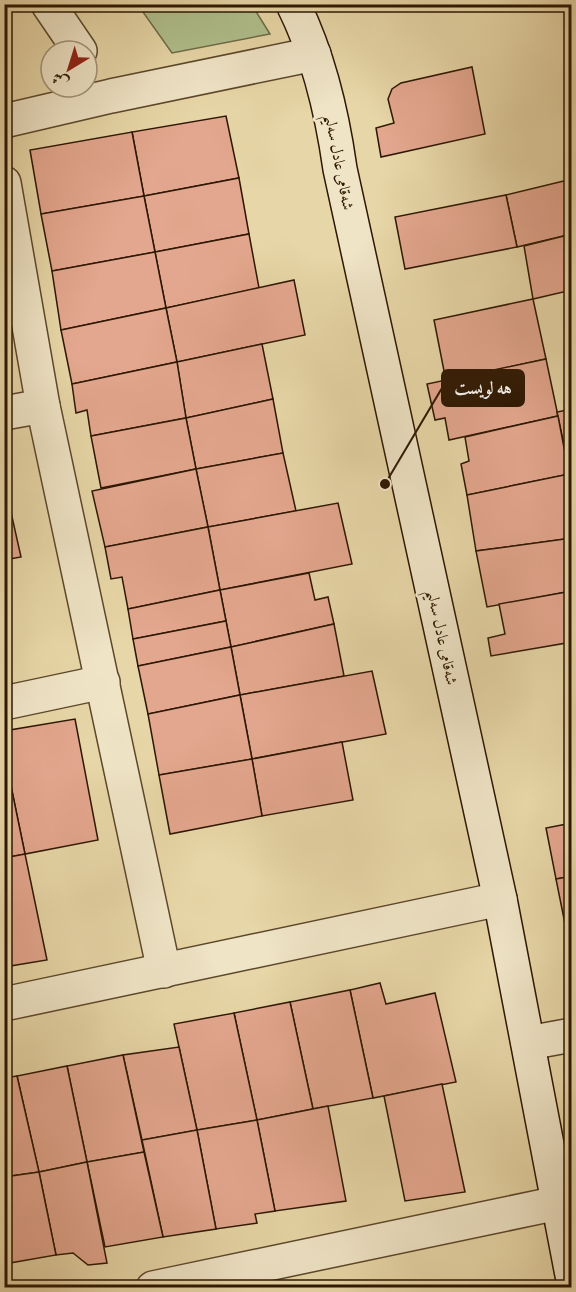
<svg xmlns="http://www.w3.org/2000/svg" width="576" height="1292" viewBox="0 0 576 1292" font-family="Alegreya,Amiri,serif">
	<rect width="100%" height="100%" fill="#e7d6a7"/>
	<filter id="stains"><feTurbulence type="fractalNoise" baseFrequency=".00333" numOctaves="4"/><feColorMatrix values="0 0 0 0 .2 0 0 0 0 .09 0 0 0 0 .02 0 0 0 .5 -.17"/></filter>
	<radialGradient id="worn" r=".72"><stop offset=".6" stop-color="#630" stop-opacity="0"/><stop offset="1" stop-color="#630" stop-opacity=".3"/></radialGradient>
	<path fill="#afbf8c" stroke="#6e6b47" stroke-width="1.5" d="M 138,5 L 252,5 L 270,34 L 172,53 Z"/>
	<g fill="#e3a68e" stroke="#2d1702" stroke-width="1.5">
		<path d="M 472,67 L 485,134 L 381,157 L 376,128 L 394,123 L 388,99 L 392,89 L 401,83 Z"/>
		<path d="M 226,116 L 239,178 L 144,196 L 132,132 Z"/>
		<path d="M 132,132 L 144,196 L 41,214 L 30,150 Z"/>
		<path d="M 239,178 L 249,234 L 155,252 L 144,196 Z"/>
		<path d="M 572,179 L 572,234 L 517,247 L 506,195 Z"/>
		<path d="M 506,195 L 517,247 L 405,269 L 395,217 Z"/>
		<path d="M 144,196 L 155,252 L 52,271 L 41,214 Z"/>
		<path d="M 249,234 L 259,288 L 166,308 L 155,252 Z"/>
		<path d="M 572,234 L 572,290 L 533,299 L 524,246 Z"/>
		<path d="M 155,252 L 166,308 L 61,330 L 52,271 Z"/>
		<path d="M 294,280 L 305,335 L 177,362 L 166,308 Z"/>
		<path d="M 533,299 L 546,359 L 446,381 L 434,320 Z"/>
		<path d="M 166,308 L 177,362 L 72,384 L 61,330 Z"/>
		<path d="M 262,344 L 273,399 L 186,418 L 177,362 Z"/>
		<path d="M 546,359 L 558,416 L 449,440 L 445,418 L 435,420 L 427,384 Z"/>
		<path d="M 177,362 L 186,418 L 91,436 L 87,410 L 76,413 L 72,384 Z"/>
		<path d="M 273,399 L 283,453 L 196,469 L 186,418 Z"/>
		<path d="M 572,409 L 572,464 L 568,464 L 557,412 Z"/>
		<path d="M 558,416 L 569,474 L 467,495 L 461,464 L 469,461 L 465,437 Z"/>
		<path d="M 186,418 L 196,469 L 101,488 L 91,436 Z"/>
		<path d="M 283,453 L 296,511 L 208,527 L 196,469 Z"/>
		<path d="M 196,469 L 208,527 L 105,547 L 92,491 Z"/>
		<path d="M 569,474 L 572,484 L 572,538 L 476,551 L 467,495 Z"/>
		<path d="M 4,481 L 21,557 L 4,560 Z"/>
		<path d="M 338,503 L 352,564 L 220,590 L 208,527 Z"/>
		<path d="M 208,527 L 220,590 L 128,609 L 122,577 L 111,579 L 105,547 Z"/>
		<path d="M 572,538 L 572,591 L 487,607 L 476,551 Z"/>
		<path d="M 309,573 L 315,600 L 328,597 L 334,624 L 231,647 L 220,590 Z"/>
		<path d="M 220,590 L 226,621 L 133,639 L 128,609 Z"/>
		<path d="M 572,591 L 572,642 L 491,656 L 488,638 L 505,634 L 499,604 Z"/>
		<path d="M 226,621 L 231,647 L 138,666 L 133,639 Z"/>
		<path d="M 334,624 L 344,676 L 240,695 L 231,647 Z"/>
		<path d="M 231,647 L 240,695 L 148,714 L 138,666 Z"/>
		<path d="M 372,671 L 386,734 L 252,759 L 240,695 Z"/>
		<path d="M 240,695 L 252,759 L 159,775 L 148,714 Z"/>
		<path d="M 75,719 L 98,840 L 25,854 L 5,757 L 4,731 Z"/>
		<path d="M 342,742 L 353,800 L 262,816 L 252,759 Z"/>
		<path d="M 5,757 L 25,854 L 4,858 L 4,757 Z"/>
		<path d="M 252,759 L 262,816 L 170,834 L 159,775 Z"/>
		<path d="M 572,823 L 572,876 L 556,879 L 546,828 Z"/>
		<path d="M 25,854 L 47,960 L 4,967 L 4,858 Z"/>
		<path d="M 572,876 L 572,939 L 568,939 L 556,879 Z"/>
		<path d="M 380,983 L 386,1004 L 435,993 L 456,1082 L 373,1098 L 350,990 Z"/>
		<path d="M 350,990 L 373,1098 L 313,1109 L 290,1002 Z"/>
		<path d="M 290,1002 L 313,1109 L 257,1120 L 234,1013 Z"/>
		<path d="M 234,1013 L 257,1120 L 197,1130 L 174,1024 Z"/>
		<path d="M 179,1047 L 197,1130 L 142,1140 L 123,1055 Z"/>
		<path d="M 123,1055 L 144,1152 L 87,1162 L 67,1066 Z"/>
		<path d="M 67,1066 L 87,1162 L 39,1172 L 17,1076 Z"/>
		<path d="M 17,1076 L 39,1172 L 4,1177 L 4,1078 Z"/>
		<path d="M 442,1084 L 465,1192 L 405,1201 L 384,1096 Z"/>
		<path d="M 328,1106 L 346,1201 L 275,1211 L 257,1120 Z"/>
		<path d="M 257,1120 L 275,1211 L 255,1214 L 257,1223 L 216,1229 L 197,1130 Z"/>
		<path d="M 197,1130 L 216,1229 L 163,1237 L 142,1140 Z"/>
		<path d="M 144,1152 L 163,1237 L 105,1247 L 87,1162 Z"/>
		<path d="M 87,1162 L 107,1263 L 88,1265 L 73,1253 L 56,1255 L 39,1172 Z"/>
		<path d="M 39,1172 L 56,1255 L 4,1264 L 4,1177 Z"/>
	</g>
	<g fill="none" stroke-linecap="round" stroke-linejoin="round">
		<g stroke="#5c472b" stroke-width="36">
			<g id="street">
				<path d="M 48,4 L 80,51"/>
				<path d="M 4,121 L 111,96 L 314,54"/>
				<path d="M 4,183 L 43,406 L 164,971"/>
				<path d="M 4,413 L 43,406"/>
				<path d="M 4,703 L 103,682"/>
				<path d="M 4,1004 L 500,899"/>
				<path d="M 528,1043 L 572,1035"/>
				<path d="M 153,1288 L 558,1203"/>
			</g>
		</g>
		<g stroke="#2d1702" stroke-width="36">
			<path id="secondary" d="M 293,4 C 319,56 332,112 340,169 L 500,899 L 572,1275"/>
		</g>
		<use href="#street" stroke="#efe4c6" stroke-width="33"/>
		<use href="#secondary" stroke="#efe4c6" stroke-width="33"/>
	</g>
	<g text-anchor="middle" stroke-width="5" stroke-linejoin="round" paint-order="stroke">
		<g font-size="16" fill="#2d1702" stroke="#efe4c6">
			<text transform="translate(340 162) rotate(79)" y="6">شەقامی عادل سەلیم</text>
			<text transform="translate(443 637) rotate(78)" y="6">شەقامی عادل سەلیم</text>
		</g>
	</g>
	<path fill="none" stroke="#2d1702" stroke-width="2" d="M385 484L442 388"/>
	<circle fill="#2d1702" stroke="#efe4c6" stroke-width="2" cx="385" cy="484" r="6"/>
	<rect fill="#2d1702" stroke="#2d1702" stroke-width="2" x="442" y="370" width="82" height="36" rx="6"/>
	<g font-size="18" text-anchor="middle" font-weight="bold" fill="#fff">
		<text x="483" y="394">هه لويست</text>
	</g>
	<rect width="576" height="1292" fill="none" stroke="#e7d6a7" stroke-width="24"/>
	<rect x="6" y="6" width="564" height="1280" fill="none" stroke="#2d1702" stroke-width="3"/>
	<rect x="12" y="12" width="552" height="1268" fill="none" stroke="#2d1702" stroke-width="1.5"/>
	<g transform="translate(69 69) rotate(218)"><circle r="28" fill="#efe4c6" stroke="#a19278" stroke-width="1.5"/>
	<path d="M0-4.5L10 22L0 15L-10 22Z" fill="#8f2418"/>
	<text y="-9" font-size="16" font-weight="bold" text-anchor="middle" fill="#2d1702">ش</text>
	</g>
	<rect width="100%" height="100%" filter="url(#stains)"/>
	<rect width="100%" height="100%" fill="url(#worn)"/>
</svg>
